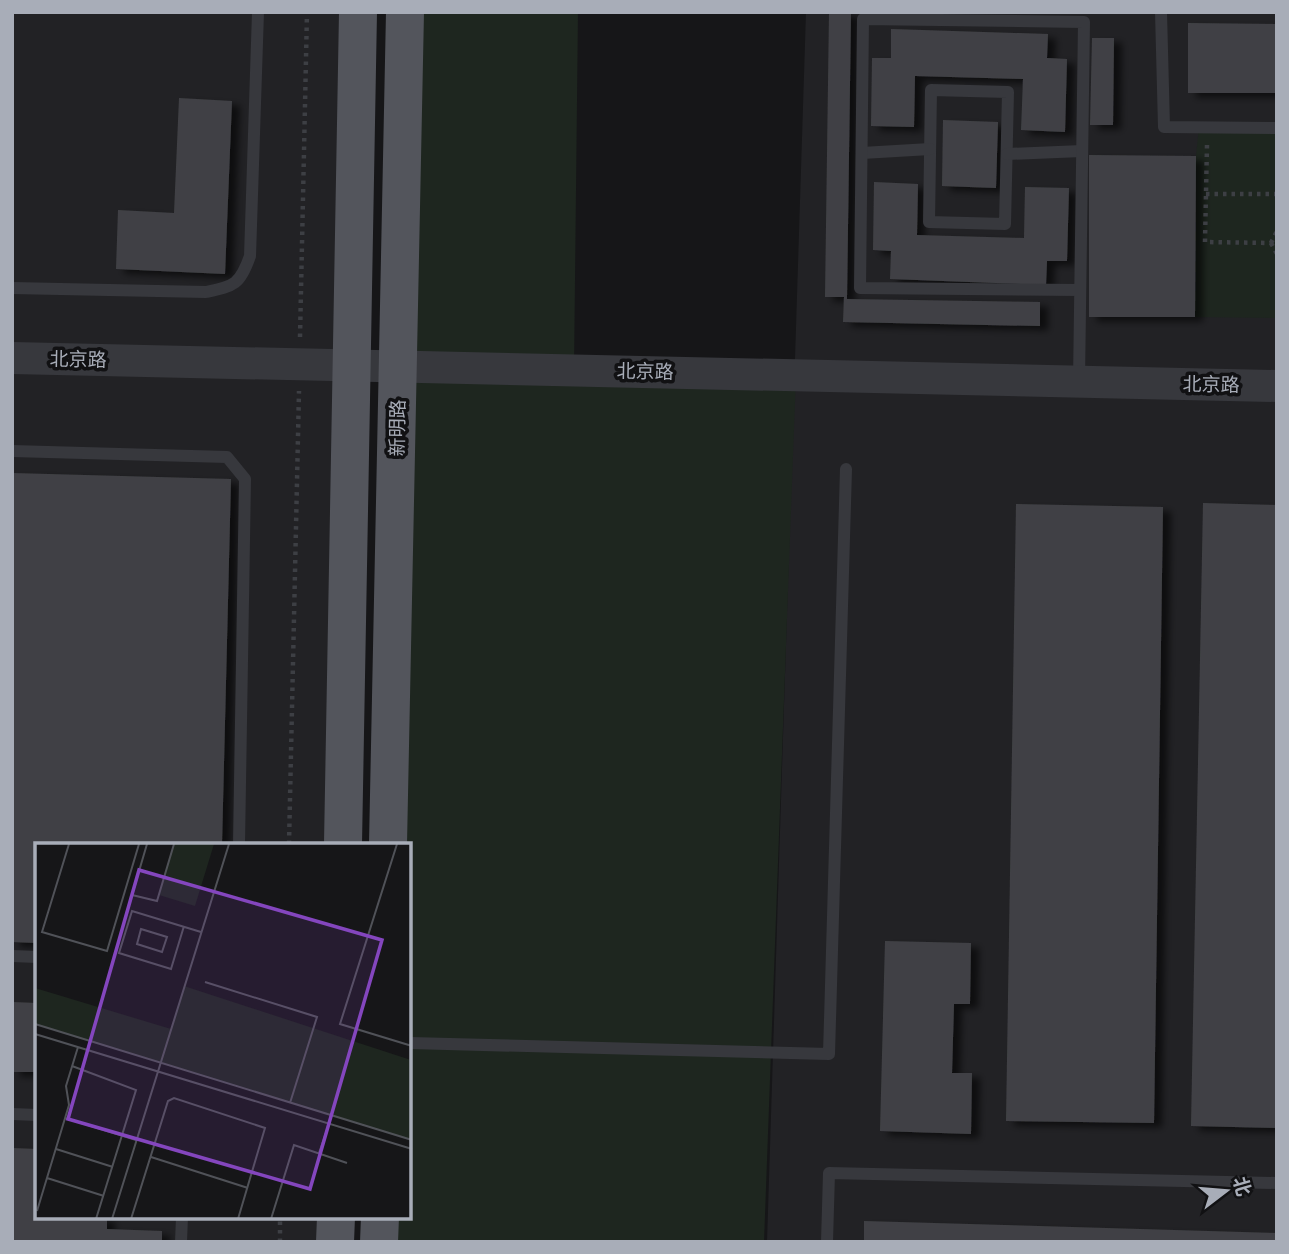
<svg xmlns="http://www.w3.org/2000/svg" width="1289" height="1254" viewBox="0 0 1289 1254" font-family="'Fira Sans','Noto Sans SC',sans-serif">
	<defs>
		<filter id="shadow"><feDropShadow dx="8" dy="4.5" stdDeviation="3.5" flood-color="#0009"/></filter>
	</defs>
	<rect width="100%" height="100%" fill="#161618"/>
	<g fill="#222225">
		<path d="M 12,12 L 358,12 L 341,844 L 37,844 L 37,1217 L 332,1217 L 332,1242 L 12,1242 Z"/>
		<path d="M 806,12 L 1277,12 L 1277,1242 L 767,1242 Z"/>
	</g>
	<g fill="#1e261f">
		<path d="M 405,12 L 578,12 L 574,370 L 796,375 L 764,1242 L 379,1242 L 380,1217 L 410,1217 L 410,844 L 388,844 Z"/>
		<path d="M 1199,127 L 1277,128 L 1277,318 L 1195,317 L 1196,156 Z"/>
	</g>
	<g fill="#404145" filter="url(#shadow)">
		<path d="M 829,12 L 851,12 L 847,299 L 1040,302 L 1040,326 L 843,322 L 844,297 L 825,297 Z"/>
		<path d="M 1188,23 L 1277,24 L 1277,93 L 1188,93 Z"/>
		<path d="M 891,29 L 1048,34 L 1047,58 L 1067,59 L 1065,132 L 1021,130 L 1023,79 L 915,76 L 914,127 L 871,126 L 872,58 L 891,58 Z"/>
		<path d="M 1092,38 L 1114,38 L 1113,125 L 1090,125 Z"/>
		<path d="M 179,98 L 232,101 L 225,274 L 116,269 L 118,210 L 174,213 Z"/>
		<path d="M 943,120 L 998,122 L 996,188 L 942,186 Z"/>
		<path d="M 1089,155 L 1196,156 L 1195,317 L 1089,317 Z"/>
		<path d="M 874,182 L 918,184 L 917,235 L 1024,238 L 1025,187 L 1069,188 L 1067,261 L 1047,261 L 1046,285 L 890,279 L 891,251 L 873,250 Z"/>
		<path d="M 12,473 L 231,479 L 222,844 L 37,844 L 37,943 L 12,942 Z"/>
		<path d="M 1203,503 L 1277,505 L 1277,1128 L 1191,1126 Z"/>
		<path d="M 1016,504 L 1163,507 L 1154,1123 L 1006,1121 Z"/>
		<path d="M 885,941 L 971,943 L 970,1004 L 954,1004 L 952,1073 L 972,1073 L 971,1134 L 880,1131 Z"/>
		<path d="M 12,1002 L 37,1003 L 37,1072 L 12,1072 Z"/>
		<path d="M 12,1148 L 37,1149 L 37,1217 L 107,1217 L 107,1229 L 162,1231 L 162,1242 L 12,1242 Z"/>
		<path d="M 864,1221 L 1277,1233 L 1277,1242 L 864,1242 Z"/>
	</g>
	<g fill="none" stroke-linecap="round" stroke-linejoin="round">
		<g stroke="#3d3f44" stroke-width="4.5" stroke-dasharray="3.5 5" stroke-linecap="butt">
			<path d="M 1207,145 L 1205,242 L 1271,243"/>
			<path d="M 1206,194 L 1277,194"/>
			<path d="M 1271,243 L 1277,231"/>
			<path d="M 1271,243 L 1277,254"/>
			<path d="M 300,337 L 307,12"/>
			<path d="M 289,844 L 299,391"/>
			<path d="M 280,1242 L 280,1217"/>
		</g>
		<g stroke="#37383d" stroke-width="12">
			<path d="M 1161,12 L 1164,127 L 1277,128"/>
			<path d="M 931,90 L 1008,92 L 1005,224 L 929,222 Z"/>
			<path d="M 862,153 L 930,149"/>
			<path d="M 1007,154 L 1082,151"/>
			<path d="M 12,288 L 206,292 C 234,286 240,285 250,256 L 258,12"/>
			<path d="M 1079,381 L 1084,22 L 863,19 L 860,288 L 1080,290"/>
			<path d="M 12,451 L 227,457 L 245,479 L 239,844"/>
			<path d="M 12,956 L 37,957"/>
			<path d="M 410,1043 L 829,1054 L 846,469"/>
			<path d="M 12,1114 L 37,1115"/>
			<path d="M 181,1242 L 182,1217"/>
			<path d="M 827,1242 L 829,1173 L 1277,1183"/>
		</g>
		<path stroke="#37383d" stroke-width="32" d="M 12,358 L 1277,386"/>
		<g stroke="#53555c" stroke-width="38">
			<path d="M 343,844 L 358,12"/>
			<path d="M 388,844 L 405,12"/>
			<path d="M 335,1242 L 336,1217"/>
			<path d="M 379,1242 L 380,1217"/>
		</g>
	</g>
	<g text-anchor="middle" stroke-width="7" stroke-linejoin="round" paint-order="stroke">
		<g font-size="19" fill="#a8adb8" stroke="#111113">
			<text transform="translate(78 359) rotate(1)" y="7">北京路</text>
			<text transform="translate(645 371) rotate(1)" y="7">北京路</text>
			<text transform="translate(1211 384) rotate(1)" y="7">北京路</text>
			<text transform="translate(397 428) rotate(-89)" y="7">新明路</text>
		</g>
	</g>
	<g transform="translate(35 843)">
		<rect width="376" height="376" fill="#161618"/>
		<path d="M 139,1 L 179,1 L 160,63 L 124,52 ZM 149,143 L 376,217 L 376,297 L 0,181 L 0,145 L 136,186 Z" fill="#1e261f"/>
		<path fill="none" stroke="#505258" stroke-width="2" d="M 34,1 L 7,89 L 72,108 L 104,1M 112,1 L 97,52 L 122,58 L 139,1M 362,1 L 305,181 L 377,203M 149,83 L 136,126 L 84,110 L 97,68 L 166,89M 106,86 L 132,94 L 127,109 L 102,101 ZM 170,139 L 282,174 L 255,260M 0,181 L 377,297M 0,191 L 377,306M 37,223 L 101,247 L 61,376M 30,275 L 101,297M 21,306 L 78,324M 284,310 L 294,281M 116,314 L 213,345M 12,335 L 69,353M 2,368 L 34,262 L 31,243 L 43,204M 77,376 L 194,1M 96,376 L 133,258 L 139,255 L 230,285 L 203,376M 236,376 L 259,302 L 312,320"/>
		<path fill="#8446be" fill-opacity="0.15" stroke="#8446be" stroke-width="3.5" d="M 104,27 L 347,97 L 275,346 L 33,276 Z"/>
		<rect width="376" height="376" fill="none" stroke="#a8adb8" stroke-width="3.5"/>
	</g>
	<rect width="1289" height="1254" fill="none" stroke="#a8adb8" stroke-width="28"/>
	<g transform="translate(1226 1191) rotate(74)" stroke="#111113" stroke-width="5" paint-order="stroke">
	<path d="M0-5L12 26L0 18L-12 26Z" fill="#a8adb8"/>
	<text y="-10" font-size="19" font-weight="bold" text-anchor="middle" fill="#a8adb8">北</text>
	</g>
</svg>
